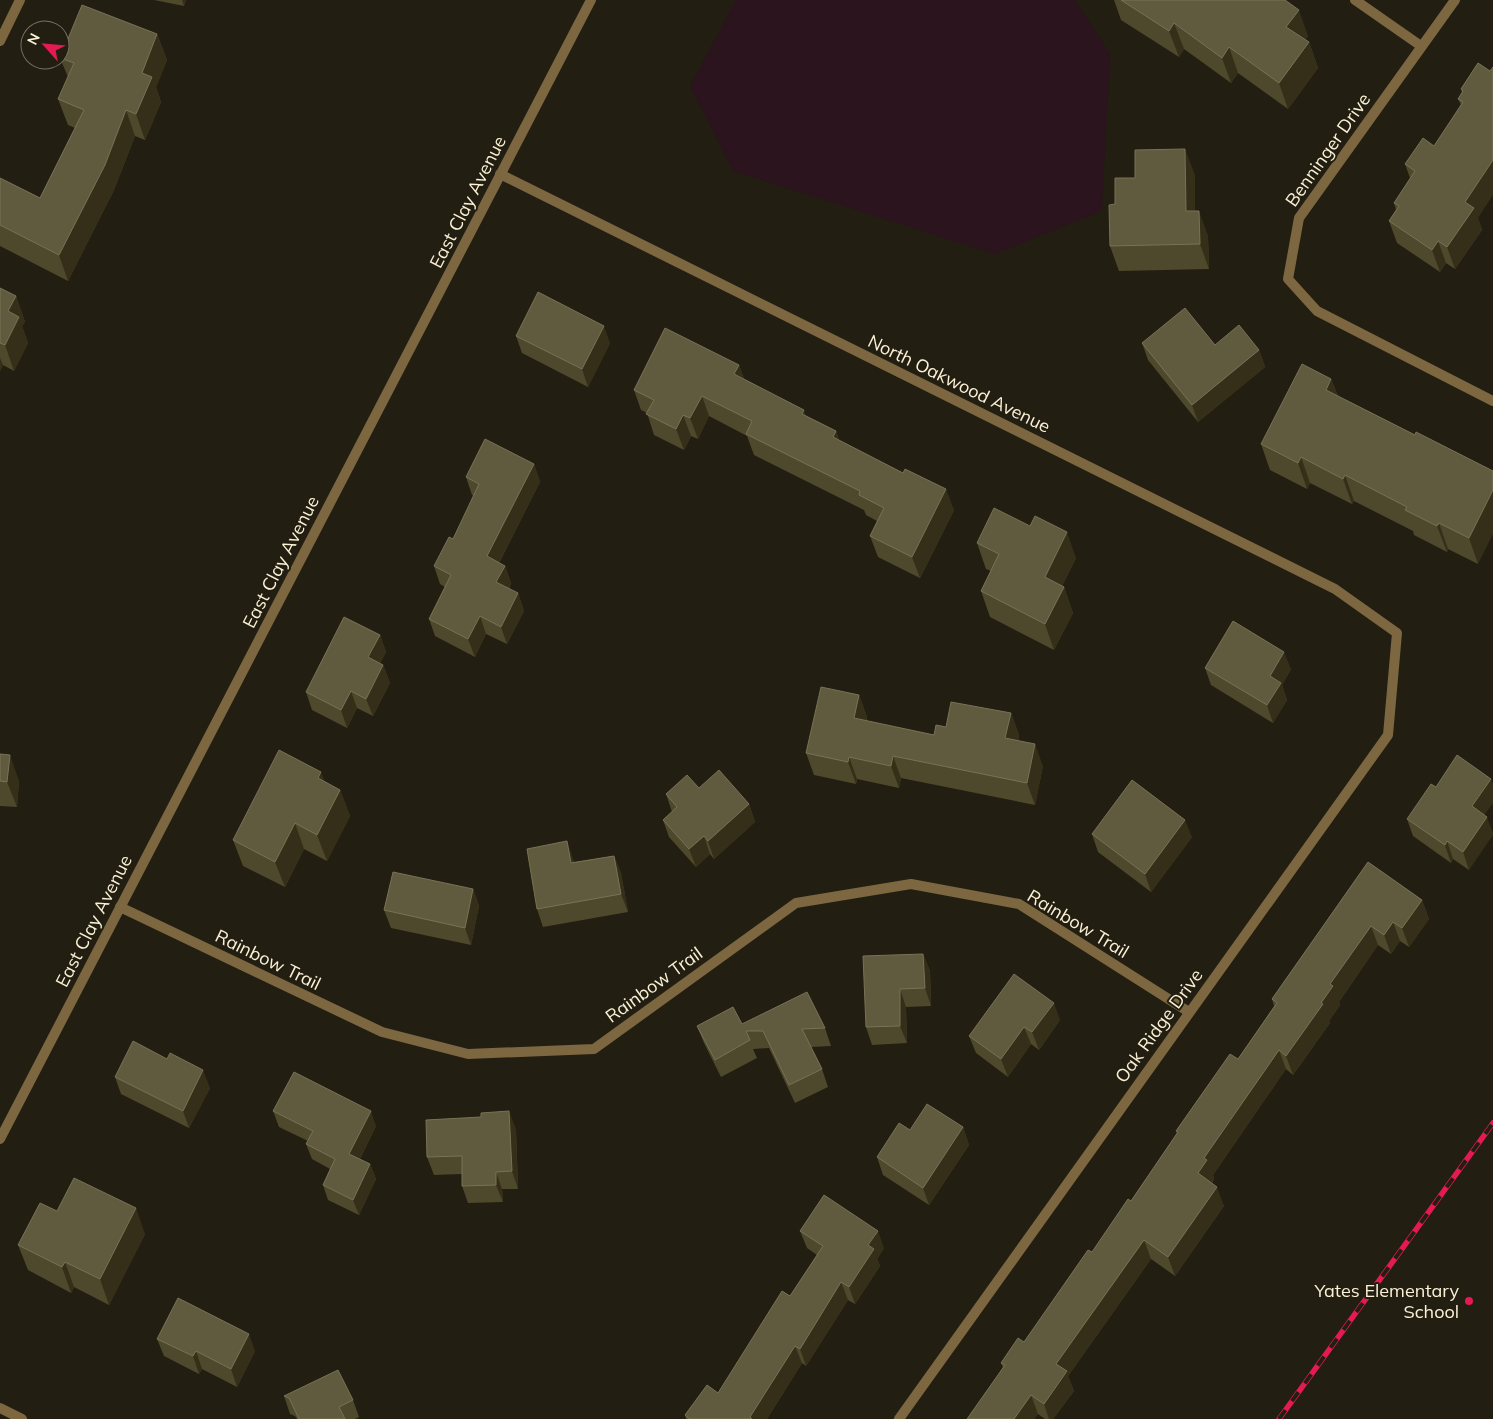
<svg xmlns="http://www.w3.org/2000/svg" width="1493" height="1419" viewBox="0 0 1493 1419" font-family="Mulish,sans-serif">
	<rect width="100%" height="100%" fill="#221e11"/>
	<path fill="#2b141e" d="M 736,0 L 1075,0 L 1110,54 L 1102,211 L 995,254 L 733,171 L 690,86 Z"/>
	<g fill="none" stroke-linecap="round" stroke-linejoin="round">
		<g stroke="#7c6741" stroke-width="10">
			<path d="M 1355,0 L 1421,46"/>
			<path d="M 1455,0 L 1299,218 L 1288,279 L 1317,311 L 1493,401"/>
			<path d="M 0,41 L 20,0"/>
			<path d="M 500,174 L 1335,589 L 1397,633 L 1388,735 L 899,1419"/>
			<path d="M 120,907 L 382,1032 L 468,1054 L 594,1049 L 796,903 L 911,884 L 1019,904 L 1189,1012"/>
			<path d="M 0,1408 L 22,1419"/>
		</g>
		<path stroke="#7c6741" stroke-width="10" d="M 0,1139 L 591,0"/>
		<g stroke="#e31a54" stroke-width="5.5">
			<path id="rail" d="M 1279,1419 L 1493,1123"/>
		</g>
		<use href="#rail" stroke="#221e11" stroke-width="4" stroke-dasharray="11" stroke-linecap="butt"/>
	</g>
	<g fill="#4e482c">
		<path d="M 154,0 L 186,0 L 184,6 Z"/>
		<path d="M 1114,0 L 1285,0 L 1308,36 L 1305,40 L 1309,42 L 1318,68 L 1288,109 L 1238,73 L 1231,83 L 1184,49 L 1179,57 L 1121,20 Z"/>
		<path d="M 157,34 L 167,60 L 156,87 L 161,102 L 145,140 L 135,136 L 114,190 L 68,281 L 0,246 L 0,178 L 40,198 L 75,128 L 68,125 L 58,99 L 68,77 L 60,58 Z"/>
		<path d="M 1478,63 L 1478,218 L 1482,230 L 1455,269 L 1446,263 L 1440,272 L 1397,243 L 1389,221 L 1396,210 L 1394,203 L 1410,178 L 1405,164 L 1434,146 L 1461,105 L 1458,99 L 1462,93 L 1461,89 Z"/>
		<path d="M 1195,175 L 1195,211 L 1208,236 L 1209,269 L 1119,271 L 1110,246 L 1115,204 L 1135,178 Z"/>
		<path d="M 0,288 L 16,296 L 25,322 L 22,326 L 28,343 L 14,371 L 3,365 L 0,371 Z"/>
		<path d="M 516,336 L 610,343 L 588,387 L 522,353 Z"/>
		<path d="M 1142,343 L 1215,345 L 1259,350 L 1265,367 L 1198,422 L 1148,360 Z"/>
		<path d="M 739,365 L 744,379 L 806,416 L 836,431 L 839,440 L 954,510 L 920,578 L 878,557 L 870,536 L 877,521 L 866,515 L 864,510 L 754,455 L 747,436 L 709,416 L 698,439 L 691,436 L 684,450 L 654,435 L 647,413 L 641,410 L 634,390 Z"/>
		<path d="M 1331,379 L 1338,396 L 1415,435 L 1493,471 L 1478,564 L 1448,549 L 1447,552 L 1414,535 L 1413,531 L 1354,501 L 1352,504 L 1310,483 L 1307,489 L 1270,470 L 1261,444 Z"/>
		<path d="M 534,464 L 540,482 L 499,563 L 505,566 L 511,583 L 509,589 L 518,593 L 524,611 L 507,644 L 486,634 L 475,657 L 435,636 L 429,619 L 445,587 L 440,584 L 434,566 L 453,539 L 474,496 L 472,495 L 466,477 Z"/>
		<path d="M 977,543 L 1076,558 L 1062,586 L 1064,587 L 1073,613 L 1054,650 L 990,617 L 981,591 L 991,571 L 986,569 Z"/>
		<path d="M 380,635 L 386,652 L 380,663 L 383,665 L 390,683 L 373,716 L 357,708 L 347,728 L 312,710 L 306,692 Z"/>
		<path d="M 1205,668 L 1291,669 L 1282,685 L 1287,700 L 1273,723 L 1211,685 Z"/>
		<path d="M 859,695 L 867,717 L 867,721 L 934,735 L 946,727 L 1011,713 L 1019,735 L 1018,741 L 1043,766 L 1035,805 L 901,778 L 899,788 L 857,779 L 856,784 L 814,775 L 806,753 Z"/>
		<path d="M 0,754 L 19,781 L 17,807 L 0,806 Z"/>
		<path d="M 325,782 L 340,790 L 350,816 L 327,861 L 304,849 L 285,887 L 243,866 L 233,840 Z"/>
		<path d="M 699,788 L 749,804 L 755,822 L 714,859 L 710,854 L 696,867 L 669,837 L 663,820 L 672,812 L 666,794 Z"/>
		<path d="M 1484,815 L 1469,870 L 1453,859 L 1451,863 L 1413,836 L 1407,819 Z"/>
		<path d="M 1092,834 L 1192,837 L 1151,892 L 1098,852 Z"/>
		<path d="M 614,856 L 621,873 L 628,912 L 543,927 L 537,909 L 573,859 L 574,862 Z"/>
		<path d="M 1368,862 L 1422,900 L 1429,919 L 1409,947 L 1400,941 L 1391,954 L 1378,945 L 1339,1002 L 1340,1005 L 1329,1021 L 1330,1023 L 1293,1075 L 1286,1069 L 1213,1175 L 1214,1179 L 1212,1183 L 1224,1206 L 1175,1276 L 1151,1259 L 1068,1376 L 1074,1391 L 1053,1419 L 1045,1419 L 1038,1414 L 1034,1419 L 967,1419 L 1003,1368 L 1001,1363 L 1024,1342 L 1131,1201 L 1177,1133 L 1176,1131 L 1238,1059 L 1274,1006 L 1272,999 Z"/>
		<path d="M 473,889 L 479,906 L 471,945 L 391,928 L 384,910 Z"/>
		<path d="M 923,954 L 930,971 L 931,1006 L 906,1007 L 907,1043 L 872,1045 L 866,1027 Z"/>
		<path d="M 1060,1020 L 1039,1050 L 1031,1044 L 1008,1077 L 976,1053 L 969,1036 Z"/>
		<path d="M 742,1024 L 825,1028 L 831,1046 L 811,1047 L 822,1069 L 828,1087 L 795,1103 L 769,1048 L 753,1049 L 757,1058 L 721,1077 L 704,1043 L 697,1026 Z"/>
		<path d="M 115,1077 L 210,1088 L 189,1128 L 121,1094 Z"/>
		<path d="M 273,1111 L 376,1126 L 360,1159 L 370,1164 L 376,1179 L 359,1215 L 328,1200 L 323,1185 L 330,1169 L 312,1159 L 306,1144 L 308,1141 L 279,1127 Z"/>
		<path d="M 963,1127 L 969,1145 L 929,1205 L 883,1175 L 877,1157 L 910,1130 Z"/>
		<path d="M 516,1129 L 518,1189 L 502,1189 L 503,1202 L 468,1203 L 462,1186 L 462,1174 L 434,1175 L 427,1157 Z"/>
		<path d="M 57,1211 L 145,1234 L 109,1305 L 74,1287 L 71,1293 L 28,1270 L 18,1245 Z"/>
		<path d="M 800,1231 L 884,1248 L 877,1259 L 880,1266 L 855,1304 L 848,1300 L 806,1366 L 802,1363 L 767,1419 L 686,1419 L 685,1415 L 718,1393 L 790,1296 L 817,1255 L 807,1248 Z"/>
		<path d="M 157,1339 L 255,1351 L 237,1387 L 202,1369 L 199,1374 L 164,1356 Z"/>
		<path d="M 284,1396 L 353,1400 L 359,1417 L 355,1419 L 297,1419 L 295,1416 L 290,1414 Z"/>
	</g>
	<g fill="#352f19">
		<path d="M 182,0 L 186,0 L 184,6 Z"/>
		<path d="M 1299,10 L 1308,36 L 1296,52 L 1286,27 Z"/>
		<path d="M 1174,23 L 1184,49 L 1179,57 L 1169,31 Z"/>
		<path d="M 157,34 L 167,60 L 156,87 L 161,102 L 145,140 L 136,114 L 142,73 Z"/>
		<path d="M 1309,42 L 1318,68 L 1288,109 L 1279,83 Z"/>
		<path d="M 1229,47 L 1238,73 L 1231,83 L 1222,58 Z"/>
		<path d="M 126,110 L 135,136 L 114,190 L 68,281 L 59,255 Z"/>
		<path d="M 1185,149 L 1195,175 L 1195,236 L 1186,211 Z"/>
		<path d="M 1493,160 L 1493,195 L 1478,218 L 1482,230 L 1455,269 L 1447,247 L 1465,202 Z"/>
		<path d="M 1199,211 L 1208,236 L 1209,269 L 1200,244 Z"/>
		<path d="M 1438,241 L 1446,263 L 1440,272 L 1432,250 Z"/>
		<path d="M 16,296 L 25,322 L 22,326 L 28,343 L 14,371 L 5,345 L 8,311 Z"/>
		<path d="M 604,326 L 610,343 L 588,387 L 582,369 Z"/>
		<path d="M 1259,350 L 1265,367 L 1198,422 L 1192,405 Z"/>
		<path d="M 0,358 L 3,365 L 0,371 Z"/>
		<path d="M 739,365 L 746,385 L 734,374 Z"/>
		<path d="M 1331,379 L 1341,404 L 1326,390 Z"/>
		<path d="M 702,396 L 709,416 L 698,439 L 690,418 Z"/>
		<path d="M 804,410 L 811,431 L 802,414 Z"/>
		<path d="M 683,415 L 691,436 L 684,450 L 676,429 Z"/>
		<path d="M 836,431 L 843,452 L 833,437 Z"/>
		<path d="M 1301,457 L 1310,483 L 1307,489 L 1298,463 Z"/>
		<path d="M 534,464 L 540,482 L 493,574 L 487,556 Z"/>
		<path d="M 1345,475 L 1354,501 L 1352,504 L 1343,479 Z"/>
		<path d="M 946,489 L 954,510 L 920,578 L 912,557 Z"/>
		<path d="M 1493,490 L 1493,534 L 1478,564 L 1469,538 Z"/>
		<path d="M 1439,523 L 1448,549 L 1447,552 L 1437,526 Z"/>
		<path d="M 1067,532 L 1076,558 L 1054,603 L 1045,577 Z"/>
		<path d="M 505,566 L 511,583 L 503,600 L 496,582 Z"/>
		<path d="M 1064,587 L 1073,613 L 1054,650 L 1045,624 Z"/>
		<path d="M 518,593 L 524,611 L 507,644 L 501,627 Z"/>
		<path d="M 480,616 L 486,634 L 475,657 L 468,639 Z"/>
		<path d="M 380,635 L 386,652 L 374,675 L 368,657 Z"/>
		<path d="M 1284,652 L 1291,669 L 1282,685 L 1287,700 L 1273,723 L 1267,705 L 1270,676 Z"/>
		<path d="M 383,665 L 390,683 L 373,716 L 366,699 Z"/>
		<path d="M 351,691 L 357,708 L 347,728 L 341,710 Z"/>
		<path d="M 859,695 L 867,717 L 862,740 L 854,718 Z"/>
		<path d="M 1011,713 L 1019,735 L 1014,760 L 1005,738 Z"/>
		<path d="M 1035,744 L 1043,766 L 1035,805 L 1027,783 Z"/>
		<path d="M 10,755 L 19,781 L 17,807 L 7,782 Z"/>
		<path d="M 893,756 L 901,778 L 899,788 L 891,766 Z"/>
		<path d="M 849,757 L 857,779 L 856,784 L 848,762 Z"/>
		<path d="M 321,772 L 331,797 L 318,778 Z"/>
		<path d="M 1491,779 L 1493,784 L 1493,803 L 1478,824 L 1472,806 Z"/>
		<path d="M 340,790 L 350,816 L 327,861 L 317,835 Z"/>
		<path d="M 749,804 L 755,822 L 714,859 L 708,841 Z"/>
		<path d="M 1487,817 L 1493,833 L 1493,835 L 1469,870 L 1463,852 Z"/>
		<path d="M 1185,820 L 1192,837 L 1151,892 L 1145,874 Z"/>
		<path d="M 295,823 L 304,849 L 285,887 L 275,862 Z"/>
		<path d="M 704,836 L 710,854 L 696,867 L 689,849 Z"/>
		<path d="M 567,841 L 573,859 L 577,881 L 571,863 Z"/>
		<path d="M 1447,841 L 1453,859 L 1451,863 L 1445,845 Z"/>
		<path d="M 614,856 L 621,873 L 628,912 L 621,894 Z"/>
		<path d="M 473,889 L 479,906 L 471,945 L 465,928 Z"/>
		<path d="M 1422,900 L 1429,919 L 1409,947 L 1402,928 Z"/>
		<path d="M 1393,922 L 1400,941 L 1391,954 L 1384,935 Z"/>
		<path d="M 1371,926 L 1378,945 L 1339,1002 L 1340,1005 L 1329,1021 L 1330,1023 L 1293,1075 L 1286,1056 L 1321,1003 L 1330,984 Z"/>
		<path d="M 923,954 L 930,971 L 931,1006 L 925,988 Z"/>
		<path d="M 900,989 L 906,1007 L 907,1043 L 900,1026 Z"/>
		<path d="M 1054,1003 L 1060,1020 L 1039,1050 L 1032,1032 Z"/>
		<path d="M 1024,1027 L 1031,1044 L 1008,1077 L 1001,1059 Z"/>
		<path d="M 1279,1050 L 1286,1069 L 1213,1175 L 1214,1179 L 1205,1192 L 1198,1173 L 1204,1158 Z"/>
		<path d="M 203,1070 L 210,1088 L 189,1128 L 183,1111 Z"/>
		<path d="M 371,1111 L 376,1126 L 355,1169 L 349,1154 Z"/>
		<path d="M 509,1111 L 516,1129 L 518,1189 L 512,1171 Z"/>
		<path d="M 963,1127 L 969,1145 L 929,1205 L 923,1188 Z"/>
		<path d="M 370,1164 L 376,1179 L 359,1215 L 353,1200 Z"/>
		<path d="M 496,1172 L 502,1189 L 503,1202 L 496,1185 Z"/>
		<path d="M 1217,1187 L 1224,1206 L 1175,1276 L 1168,1257 Z"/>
		<path d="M 136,1208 L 145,1234 L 109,1305 L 100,1279 Z"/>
		<path d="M 878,1231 L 884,1248 L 877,1259 L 880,1266 L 855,1304 L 849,1287 L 868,1245 Z"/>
		<path d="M 1144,1240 L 1151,1259 L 1068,1376 L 1074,1391 L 1053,1419 L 1049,1419 L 1044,1404 L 1056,1364 Z"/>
		<path d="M 65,1262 L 74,1287 L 71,1293 L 62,1267 Z"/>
		<path d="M 841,1282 L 848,1300 L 806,1366 L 800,1349 Z"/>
		<path d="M 249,1334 L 255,1351 L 237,1387 L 231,1369 Z"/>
		<path d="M 795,1346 L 802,1363 L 767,1419 L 751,1419 L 750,1417 Z"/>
		<path d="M 196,1351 L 202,1369 L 199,1374 L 193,1356 Z"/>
		<path d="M 1031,1395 L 1038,1414 L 1034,1419 L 1014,1419 Z"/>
	</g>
	<g fill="#605a3e" stroke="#787256">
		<path d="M 1121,0 L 1285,0 L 1299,10 L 1286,27 L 1309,42 L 1279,83 L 1229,47 L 1222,58 L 1174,23 L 1169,31 Z"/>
		<path d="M 82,5 L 157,34 L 142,73 L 152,77 L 136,114 L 126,110 L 105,165 L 59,255 L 0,225 L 0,178 L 40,198 L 84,110 L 58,99 L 74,63 L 60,58 Z"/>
		<path d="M 1478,63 L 1490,71 L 1493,67 L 1493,160 L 1465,202 L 1474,208 L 1447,247 L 1438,241 L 1432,250 L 1389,221 L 1399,206 L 1394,203 L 1415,171 L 1405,164 L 1423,138 L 1434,146 L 1463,102 L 1458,99 L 1463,91 L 1461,89 Z"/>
		<path d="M 1185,149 L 1186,211 L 1199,211 L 1200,244 L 1110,246 L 1109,205 L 1115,204 L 1115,178 L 1135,178 L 1135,150 Z"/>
		<path d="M 0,288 L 16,296 L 8,311 L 19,317 L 5,345 L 0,343 Z"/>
		<path d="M 538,292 L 604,326 L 582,369 L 516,336 Z"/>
		<path d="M 1185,308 L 1215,345 L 1239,325 L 1259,350 L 1192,405 L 1142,343 Z"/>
		<path d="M 665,328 L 739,365 L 734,374 L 804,410 L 802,414 L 836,431 L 833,437 L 903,473 L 905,469 L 946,489 L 912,557 L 870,536 L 884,508 L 859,495 L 860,491 L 746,434 L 752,421 L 702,396 L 690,418 L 683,415 L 676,429 L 646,414 L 654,400 L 634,390 Z"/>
		<path d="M 1302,364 L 1331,379 L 1326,390 L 1415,435 L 1416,432 L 1493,471 L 1493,490 L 1469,538 L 1439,523 L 1437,526 L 1405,510 L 1407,507 L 1345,475 L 1343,479 L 1301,457 L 1298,463 L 1261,444 Z"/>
		<path d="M 485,439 L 534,464 L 487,556 L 505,566 L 496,582 L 518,593 L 501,627 L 480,616 L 468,639 L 429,619 L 451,575 L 434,566 L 449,537 L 453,539 L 479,484 L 466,477 Z"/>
		<path d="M 994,508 L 1030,526 L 1035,516 L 1067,532 L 1045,577 L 1064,587 L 1045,624 L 981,591 L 999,554 L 977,543 Z"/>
		<path d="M 344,617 L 380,635 L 368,657 L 383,665 L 366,699 L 351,691 L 341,710 L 306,692 Z"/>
		<path d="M 1233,621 L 1284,652 L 1270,676 L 1281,683 L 1267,705 L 1205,668 Z"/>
		<path d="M 821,687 L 859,695 L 854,718 L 934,735 L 936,725 L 946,727 L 951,702 L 1011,713 L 1005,738 L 1035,744 L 1027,783 L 893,756 L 891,766 L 849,757 L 848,762 L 806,753 Z"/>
		<path d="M 279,750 L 321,772 L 318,778 L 340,790 L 317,835 L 295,823 L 275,862 L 233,840 Z"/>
		<path d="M 0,754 L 10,755 L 7,782 L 0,781 Z"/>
		<path d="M 1457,755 L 1491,779 L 1472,806 L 1487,817 L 1463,852 L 1447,841 L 1445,845 L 1407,819 L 1431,784 L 1436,787 Z"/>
		<path d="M 719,770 L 749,804 L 708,841 L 704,836 L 689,849 L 663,820 L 677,807 L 666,794 L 687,775 L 699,788 Z"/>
		<path d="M 1132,780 L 1185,820 L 1145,874 L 1092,834 Z"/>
		<path d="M 567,841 L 571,863 L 614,856 L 621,894 L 537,909 L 527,849 Z"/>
		<path d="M 1368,862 L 1422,900 L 1402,928 L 1393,922 L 1384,935 L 1371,926 L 1330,984 L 1333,986 L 1321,1003 L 1323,1004 L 1286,1056 L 1279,1050 L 1204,1158 L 1207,1160 L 1198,1173 L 1217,1187 L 1168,1257 L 1144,1240 L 1056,1364 L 1067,1371 L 1044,1404 L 1031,1395 L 1014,1419 L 967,1419 L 1005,1365 L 1001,1363 L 1018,1338 L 1024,1342 L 1088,1250 L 1092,1252 L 1128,1199 L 1131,1201 L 1178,1132 L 1176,1131 L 1230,1054 L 1238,1059 L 1277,1003 L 1272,999 Z"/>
		<path d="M 393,872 L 473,889 L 465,928 L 384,910 Z"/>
		<path d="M 923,954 L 925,988 L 900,989 L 900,1026 L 866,1027 L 863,956 Z"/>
		<path d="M 1014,974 L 1054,1003 L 1032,1032 L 1024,1027 L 1001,1059 L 969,1036 Z"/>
		<path d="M 807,992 L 825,1028 L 802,1029 L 822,1069 L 789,1085 L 763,1031 L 746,1031 L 750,1040 L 715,1060 L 697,1026 L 733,1007 L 742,1024 Z"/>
		<path d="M 133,1041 L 167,1059 L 170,1053 L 203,1070 L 183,1111 L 115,1077 Z"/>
		<path d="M 294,1072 L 371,1111 L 349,1154 L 370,1164 L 353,1200 L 323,1185 L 335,1159 L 306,1144 L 313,1131 L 273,1111 Z"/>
		<path d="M 927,1104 L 963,1127 L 923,1188 L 877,1157 L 899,1123 L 910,1130 Z"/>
		<path d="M 509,1111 L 512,1171 L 496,1172 L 496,1185 L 462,1186 L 462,1156 L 427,1157 L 426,1120 L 481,1117 L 481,1113 Z"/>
		<path d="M 74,1178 L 136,1208 L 100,1279 L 65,1262 L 62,1267 L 18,1245 L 40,1203 L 57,1211 Z"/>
		<path d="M 824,1195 L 878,1231 L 868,1245 L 874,1249 L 849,1287 L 841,1282 L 800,1349 L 795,1346 L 750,1417 L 752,1419 L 689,1419 L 685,1415 L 707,1385 L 718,1393 L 782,1291 L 790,1296 L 823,1246 L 800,1231 Z"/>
		<path d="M 178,1298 L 249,1334 L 231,1369 L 196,1351 L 193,1356 L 157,1339 Z"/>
		<path d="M 338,1370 L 353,1400 L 339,1407 L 345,1419 L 299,1419 L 289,1398 L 284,1396 Z"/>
	</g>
	<circle fill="#e31a54" stroke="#221e11" stroke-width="2" cx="1469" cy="1301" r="5"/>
	<g text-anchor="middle" stroke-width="4" stroke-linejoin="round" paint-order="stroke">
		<g font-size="18" fill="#faf1d6" stroke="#221e11">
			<text transform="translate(1328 150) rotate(-55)" y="6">Benninger Drive</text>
			<text transform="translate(468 202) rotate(-63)" y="6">East Clay Avenue</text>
			<text transform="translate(959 384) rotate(26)" y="6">North Oakwood Avenue</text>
			<text transform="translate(281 562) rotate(-63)" y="6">East Clay Avenue</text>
			<text transform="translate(94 921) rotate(-63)" y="6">East Clay Avenue</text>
			<text transform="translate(1078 924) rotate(31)" y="6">Rainbow Trail</text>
			<text transform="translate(268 960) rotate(26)" y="6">Rainbow Trail</text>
			<text transform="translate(654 985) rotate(-36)" y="6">Rainbow Trail</text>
			<text transform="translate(1159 1026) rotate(-54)" y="6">Oak Ridge Drive</text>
		</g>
		<g font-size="18" fill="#faf1d6" stroke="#221e11" text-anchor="end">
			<text x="1459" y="1297">Yates Elementary<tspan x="1459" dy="21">School</tspan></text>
		</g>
	</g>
	<g transform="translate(45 45) rotate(297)"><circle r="24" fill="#221e11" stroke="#787260"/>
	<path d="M0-4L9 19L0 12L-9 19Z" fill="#e31a54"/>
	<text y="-8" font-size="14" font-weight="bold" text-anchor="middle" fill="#faf1d6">N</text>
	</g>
</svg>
